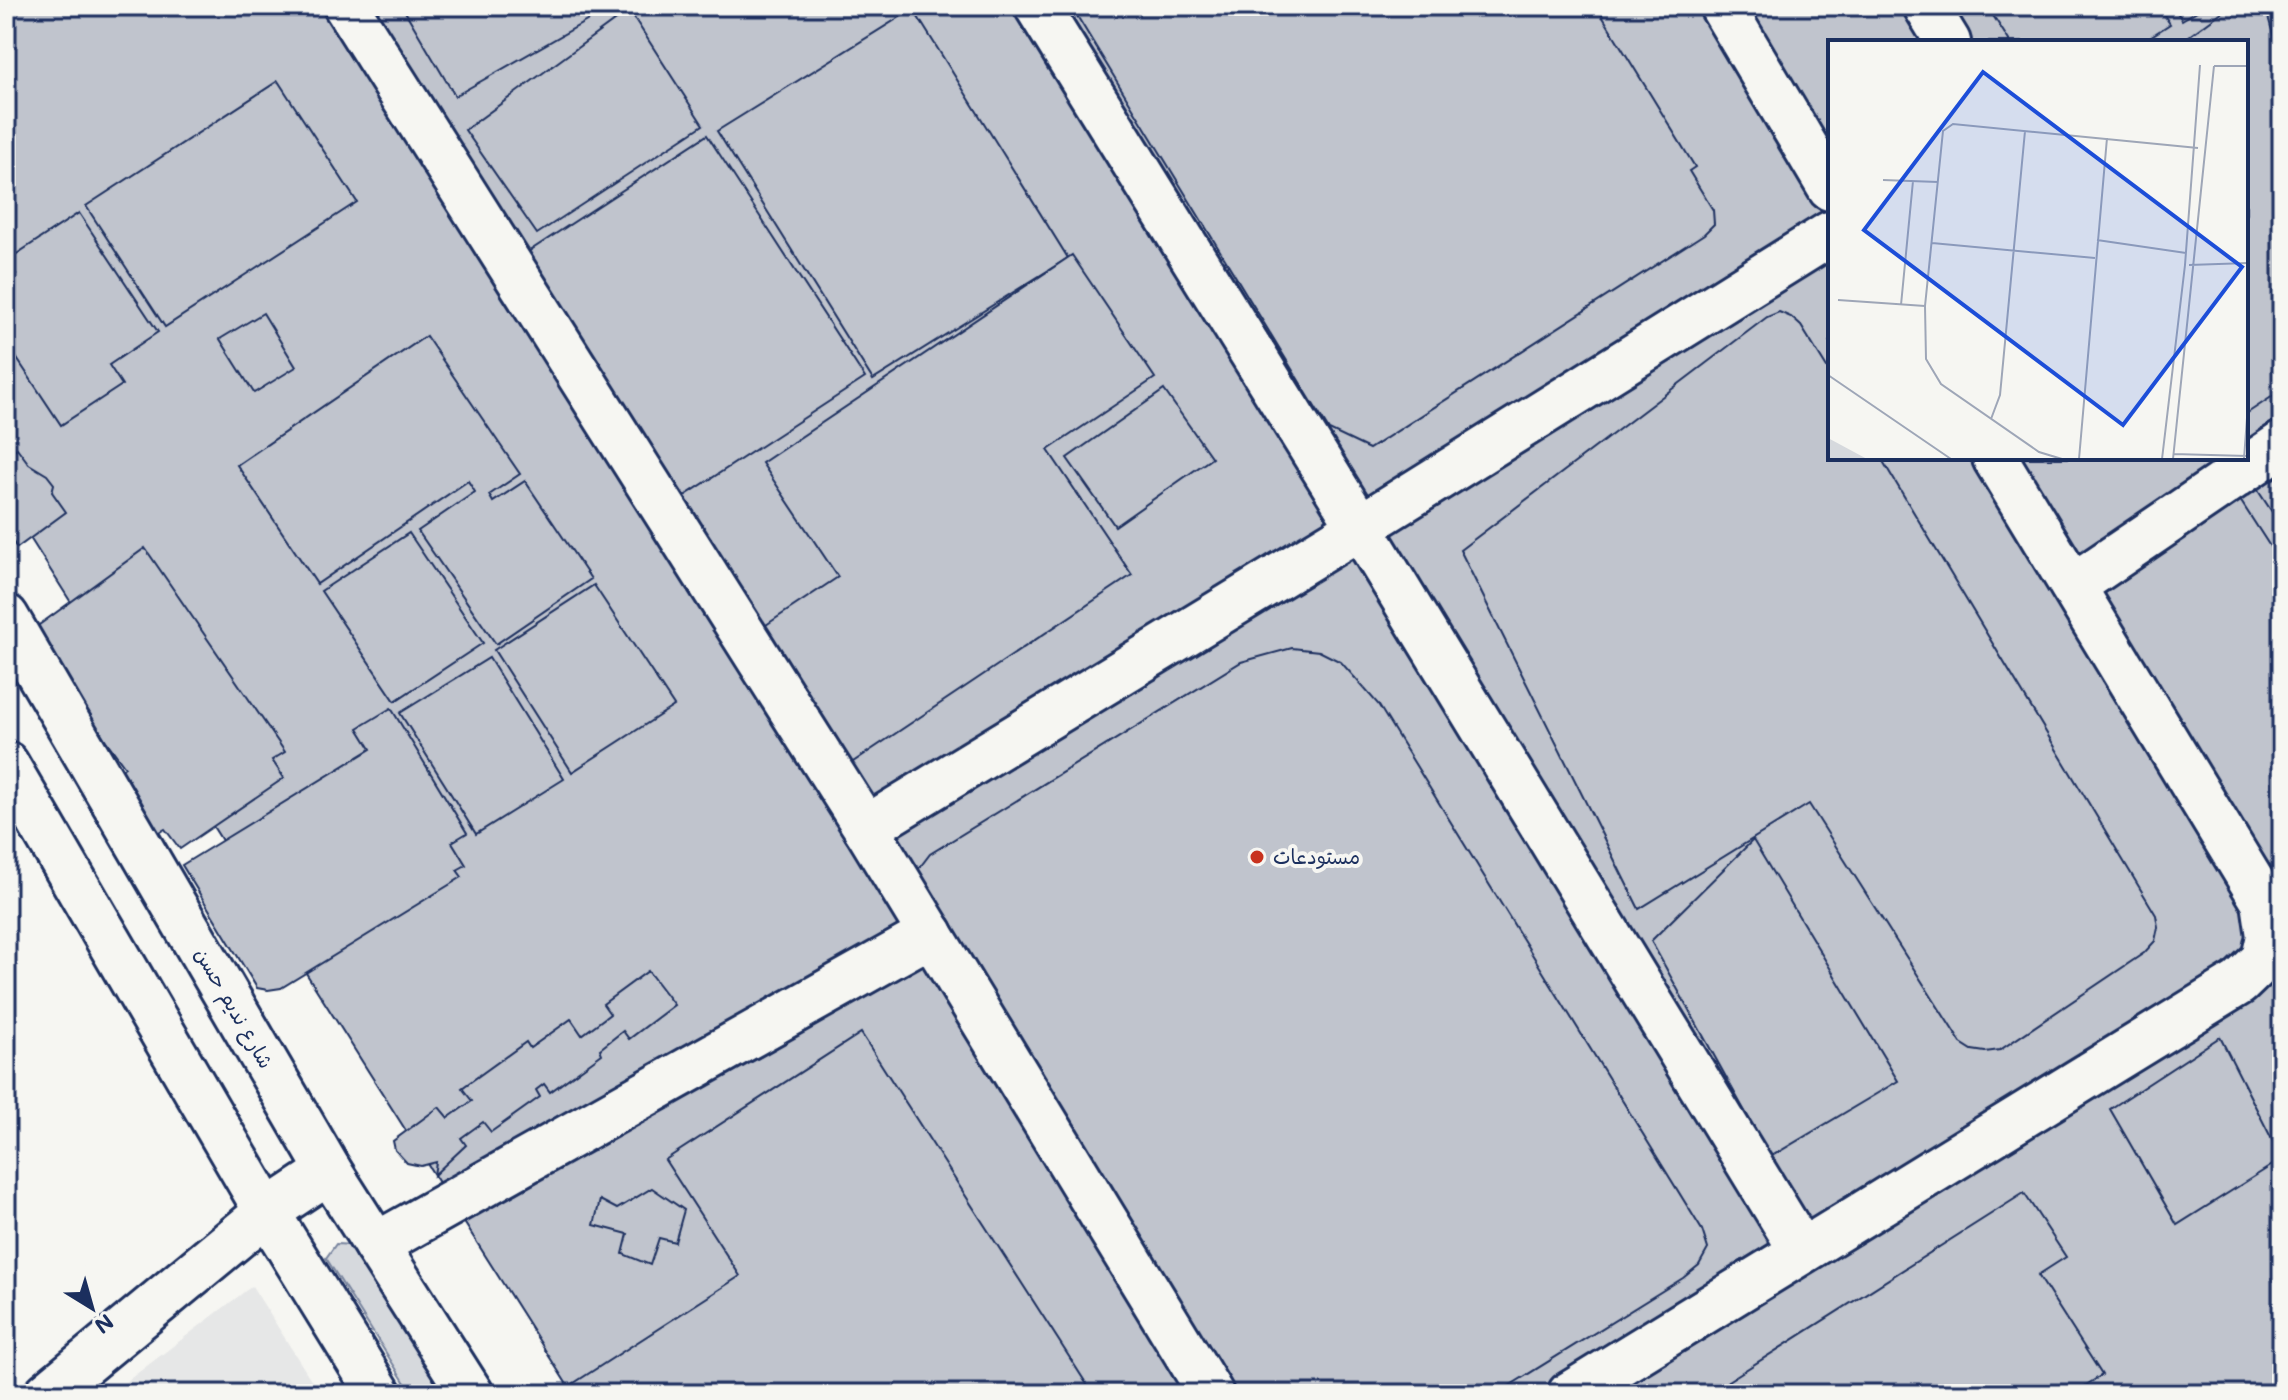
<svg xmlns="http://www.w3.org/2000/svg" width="2288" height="1400" viewBox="0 0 2288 1400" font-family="Mali,'Playpen Sans Arabic',sans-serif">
	<rect width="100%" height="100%" fill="#f6f6f2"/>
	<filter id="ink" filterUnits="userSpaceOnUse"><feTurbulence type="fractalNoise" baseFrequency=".0125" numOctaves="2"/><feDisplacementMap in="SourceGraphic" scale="16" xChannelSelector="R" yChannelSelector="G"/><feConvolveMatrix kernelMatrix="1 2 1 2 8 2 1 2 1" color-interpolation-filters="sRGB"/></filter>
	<g filter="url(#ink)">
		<path fill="#e6e7e7" d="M 252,1286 L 320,1394 L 110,1394 Z"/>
		<path fill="#d6d9dd" stroke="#78849e" stroke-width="2" d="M 336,1244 L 353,1245 L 446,1394 L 412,1394 L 326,1258 Z"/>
		<g fill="#c0c4cd" stroke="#1b2f5e" stroke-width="2" fill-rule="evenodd">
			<path d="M 6,6 L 2282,6 L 2282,1394 L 573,1394 L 6,500 ZM 1830,42 L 2246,42 L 2246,458 L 1830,458 Z"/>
			<path d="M 405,6 L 613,6 L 455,96 L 403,8 Z"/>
			<path d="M 1071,6 L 1596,6 L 1695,167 L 1689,171 L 1713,210 L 1714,224 L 1704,234 L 1369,449 L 1329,430 Z"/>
			<path d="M 1987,6 L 2158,6 L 2170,24 L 2142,42 L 2010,42 Z"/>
			<path d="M 2173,6 L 2205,6 L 2182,20 Z"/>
			<path d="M 2230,6 L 2265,6 L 2282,66 L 2282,390 L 2246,414 L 2246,42 L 2181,42 Z"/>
			<path d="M 913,9 L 1068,258 L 873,380 L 717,131 Z"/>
			<path d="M 629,10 L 703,125 L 537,234 L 465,130 Z"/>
			<path d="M 278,81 L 357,202 L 165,327 L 86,206 Z"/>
			<path d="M 707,135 L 865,378 L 669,506 L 511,263 Z"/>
			<path d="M 79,213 L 158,332 L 109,365 L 122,385 L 61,425 L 6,342 L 6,281 L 16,274 L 6,261 Z"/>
			<path d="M 1072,255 L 1155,378 L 1048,450 L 1132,575 L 838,772 L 748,637 L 838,577 L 762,463 Z"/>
			<path d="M 1779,312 L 1791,317 L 1801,326 L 1830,373 L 1830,458 L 1881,458 L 2156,915 L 2158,927 L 2155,941 L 2144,953 L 2000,1050 L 1985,1052 L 1972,1050 L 1961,1043 L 1809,804 L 1639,909 L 1460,550 L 1767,317 Z"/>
			<path d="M 263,313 L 296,367 L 254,393 L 220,339 Z"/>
			<path d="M 426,336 L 520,474 L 489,495 L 493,502 L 525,481 L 591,579 L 496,644 L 418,531 L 475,492 L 468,481 L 317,584 L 237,465 Z"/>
			<path d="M 1164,390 L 1212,458 L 1115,526 L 1067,458 Z"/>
			<path d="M 17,448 L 29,464 L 47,475 L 54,484 L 52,492 L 66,512 L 17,548 L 6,532 L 6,456 Z"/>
			<path d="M 2282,455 L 2282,527 L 2249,477 Z"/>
			<path d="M 2231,486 L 2282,565 L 2282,901 L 2087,583 Z"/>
			<path d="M 409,533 L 483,643 L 395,701 L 321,591 Z"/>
			<path d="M 145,548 L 285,752 L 272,760 L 284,778 L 180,849 L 165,829 L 158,833 L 116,773 L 125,767 L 28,633 Z"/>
			<path d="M 594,585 L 674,706 L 572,772 L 494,650 Z"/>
			<path d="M 1292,648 L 1319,651 L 1341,662 L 1378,704 L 1702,1230 L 1708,1249 L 1699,1265 L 1683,1278 L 1496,1394 L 1216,1394 L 917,871 L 930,854 L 1241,662 Z"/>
			<path d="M 489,658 L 564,779 L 476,834 L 400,713 Z"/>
			<path d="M 391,708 L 467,833 L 452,842 L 466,865 L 457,870 L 462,877 L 281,988 L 268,990 L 257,988 L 182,865 L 371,749 L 358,728 Z"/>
			<path d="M 1753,840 L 1898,1081 L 1770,1157 L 1651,941 Z"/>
			<path d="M 648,971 L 674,1005 L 629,1039 L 623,1031 L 600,1049 L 602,1054 L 550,1092 L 544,1084 L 536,1090 L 540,1097 L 491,1132 L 483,1122 L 461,1138 L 466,1145 L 434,1175 L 436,1162 L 421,1166 L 407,1163 L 395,1150 L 393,1141 L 439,1107 L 448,1118 L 472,1101 L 462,1088 L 526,1042 L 530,1048 L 571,1019 L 582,1035 L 610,1014 L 603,1004 Z"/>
			<path d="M 861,1033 L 1093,1394 L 557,1394 L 740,1276 L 665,1160 Z"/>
			<path d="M 2220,1037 L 2282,1159 L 2177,1225 L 2110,1109 Z"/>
			<path d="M 652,1188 L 684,1210 L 675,1242 L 659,1238 L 650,1265 L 623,1254 L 628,1234 L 594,1225 L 600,1200 L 617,1209 Z"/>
			<path d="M 2024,1193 L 2066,1257 L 2038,1275 L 2102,1375 L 2072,1394 L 1736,1394 L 1728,1381 Z"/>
		</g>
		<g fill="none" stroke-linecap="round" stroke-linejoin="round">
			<g stroke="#1b2f5e" stroke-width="50">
				<g id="minor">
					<path d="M 346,6 L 866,828 L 1211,1394"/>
					<path d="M 1037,6 L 1360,527 L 1802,1251"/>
					<path d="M 1722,6 L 1830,188"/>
					<path d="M 1926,6 L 1948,42"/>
					<path d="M 2073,586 L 2282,444"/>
					<path d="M 866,828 L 1360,527 L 1830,234"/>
					<path d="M 376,1245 L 931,934"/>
					<path d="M 47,1394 L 267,1212 L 329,1171"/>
					<path d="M 1570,1394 L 2239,983 L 2264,959 L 2269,936 L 2264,902 L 1995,458"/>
				</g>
			</g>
			<g stroke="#1b2f5e" stroke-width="50">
				<g id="primary">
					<path d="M 6,617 L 329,1171 L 471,1394"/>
					<path d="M 6,764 L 267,1212 L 379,1394"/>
				</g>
			</g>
			<use href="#minor" stroke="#f6f6f2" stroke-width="44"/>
			<use href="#primary" stroke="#f6f6f2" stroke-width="44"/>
		</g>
	</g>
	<circle fill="#c8321e" stroke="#f6f6f2" stroke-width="3" cx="1257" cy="857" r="8"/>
	<g text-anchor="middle" stroke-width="8" stroke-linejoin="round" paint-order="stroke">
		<g font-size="20" fill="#1b2f5e" stroke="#f6f6f2" text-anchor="start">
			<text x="1273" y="864">مستودعات</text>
		</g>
		<g font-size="20" fill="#1b2f5e" stroke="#f6f6f2">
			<text transform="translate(234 1008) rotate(60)" y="7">شارع نديم حسن</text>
		</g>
	</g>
	<g transform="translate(1828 40)">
		<rect width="420" height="420" fill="#f6f6f2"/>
		<path d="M 0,398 L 39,419 L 0,419 Z" fill="#d6d9dd"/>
		<path fill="none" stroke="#9ea6b7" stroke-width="2" d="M 386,26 L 420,26M 55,140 L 110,142M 269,200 L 358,213M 104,203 L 267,218M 361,225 L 420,223M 10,260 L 97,266M 73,265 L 85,141M 0,335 L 123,419M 163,379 L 172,355 L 197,91M 345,414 L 420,416M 234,419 L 211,412 L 113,344 L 98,319 L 97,266 L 115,91 L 125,84 L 370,108M 251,419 L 279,98M 334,419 L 357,225 L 372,25M 345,419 L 386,26M 416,419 L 420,364"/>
		<path fill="#1d4ed8" fill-opacity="0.15" stroke="#1d4ed8" stroke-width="4" d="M 155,32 L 414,227 L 295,385 L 36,190 Z"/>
		<rect width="420" height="420" fill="none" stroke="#1b2f5e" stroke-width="4"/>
	</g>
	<rect width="2288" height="1400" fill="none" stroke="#f6f6f2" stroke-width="32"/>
	<rect x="16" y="16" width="2256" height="1368" fill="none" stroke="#1b2f5e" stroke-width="3" filter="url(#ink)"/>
	<g transform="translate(92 1308) rotate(143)" stroke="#f6f6f2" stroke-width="6" paint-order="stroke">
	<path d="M0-6L14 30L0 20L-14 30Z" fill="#1b2f5e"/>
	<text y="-12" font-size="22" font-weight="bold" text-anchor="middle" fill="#1b2f5e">N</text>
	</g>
</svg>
